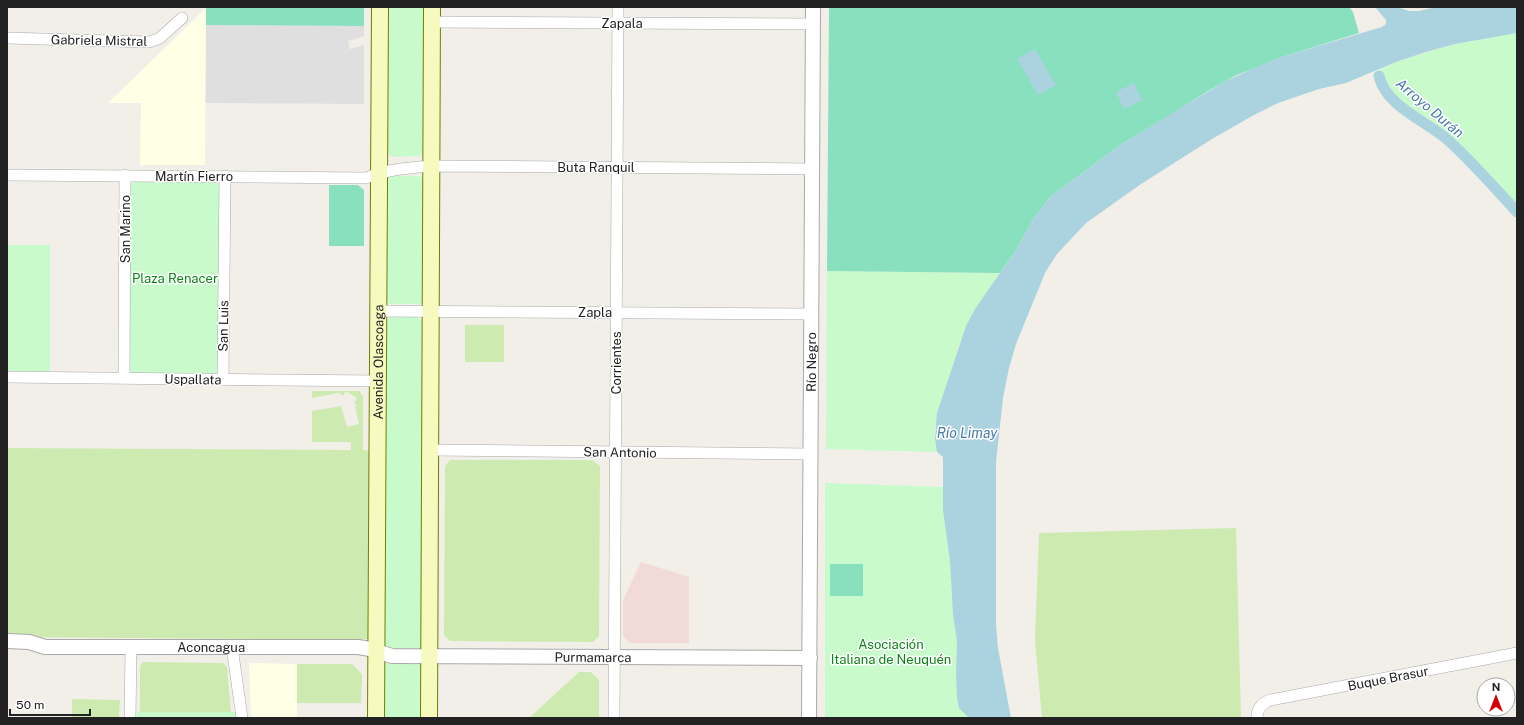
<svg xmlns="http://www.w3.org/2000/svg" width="1524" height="725" viewBox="0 0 1524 725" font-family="'Public Sans',sans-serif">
	<rect width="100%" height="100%" fill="#f2efe9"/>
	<path fill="#e0dfdf" d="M 206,25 L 364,26 L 364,36 L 348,41 L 350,49 L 364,45 L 364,104 L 205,103 Z"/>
	<path fill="#f2dad9" d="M 641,562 L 689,577 L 689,643 L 630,643 L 623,636 L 623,600 Z"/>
	<g fill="#ffffe5">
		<path d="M 206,8 L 205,165 L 140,165 L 141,103 L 108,103 Z"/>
		<path d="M 249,663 L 297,664 L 297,718 L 251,718 Z"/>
	</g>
	<g fill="#cdebb0">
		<rect x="465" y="325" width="39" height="37"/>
		<path d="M 312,391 L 359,391 L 363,396 L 363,450 L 372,451 L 370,638 L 361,640 L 7,637 L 7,448 L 351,450 L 351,442 L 312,442 L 312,411 L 341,406 L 347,427 L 359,424 L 355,406 L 357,405 L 354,403 L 357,398 L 346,391 L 343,396 L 339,393 L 312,398 Z"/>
		<path d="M 450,460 L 592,460 L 600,466 L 599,636 L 593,642 L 450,641 L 444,635 L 445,466 Z"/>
		<path d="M 1236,528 L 1241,718 L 1042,718 L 1035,641 L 1039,533 Z"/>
		<path d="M 143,662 L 223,663 L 227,667 L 231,712 L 140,712 L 140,666 Z"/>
		<path d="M 297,664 L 352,664 L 362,674 L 361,703 L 297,703 Z"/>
		<path d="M 579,672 L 591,672 L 599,680 L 599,718 L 529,718 Z"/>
		<path d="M 72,699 L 120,700 L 119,718 L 72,718 Z"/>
	</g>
	<g fill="#c8facc">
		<path d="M 386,7 L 426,7 L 424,152 L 419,156 L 393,157 L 387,153 L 386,150 Z"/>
		<path d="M 1517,33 L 1517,212 L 1447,139 L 1404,109 L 1387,93 L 1380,81 L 1379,70 L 1396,62 L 1455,44 Z"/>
		<path d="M 389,176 L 418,176 L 424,178 L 423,302 L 421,304 L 391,304 L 385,301 L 386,178 Z"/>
		<path d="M 135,181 L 216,181 L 219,185 L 219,371 L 215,374 L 133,374 L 130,371 L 130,189 L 131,185 Z"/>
		<path d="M 7,245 L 50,245 L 50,373 L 7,372 Z"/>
		<path d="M 827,271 L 1000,273 L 975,309 L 958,348 L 935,429 L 935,439 L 937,452 L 826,449 Z"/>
		<path d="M 390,317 L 416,317 L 423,321 L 422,647 C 415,654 392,650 383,646 L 386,321 Z"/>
		<path d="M 825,483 L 943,487 L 943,510 L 950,561 L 953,615 L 957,641 L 956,674 L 957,698 L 959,708 L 969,718 L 825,718 Z"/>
		<path d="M 389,662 L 420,663 L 422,664 L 424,718 L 381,718 L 384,664 Z"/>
		<path d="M 137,712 L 236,712 L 237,718 L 137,718 Z"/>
	</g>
	<g fill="#88e0be">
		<path d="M 206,7 L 364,7 L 364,26 L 206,25 Z"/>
		<path d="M 829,7 L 1349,7 L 1353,12 L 1359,33 L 1285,56 L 1237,75 L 1208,91 L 1172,114 L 1123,143 L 1050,197 L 1034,218 L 1016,250 L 1000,273 L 827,271 Z"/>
		<path d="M 329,185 L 358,185 L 364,190 L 364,246 L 329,246 Z"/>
		<rect x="830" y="564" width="33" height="32"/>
	</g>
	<g fill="#aad3df">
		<path d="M 1375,7 L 1397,7 L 1409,11 L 1419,11 L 1436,7 L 1517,7 L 1517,33 L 1455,44 L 1426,52 L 1396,62 L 1346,83 L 1319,89 L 1278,103 L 1254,115 L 1212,139 L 1141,184 L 1086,223 L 1057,254 L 1045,273 L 1016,344 L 1009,368 L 1003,398 L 996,462 L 996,624 L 998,648 L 1011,718 L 969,718 L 959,708 L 957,698 L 956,674 L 957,641 L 953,615 L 950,561 L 943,510 L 943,457 L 937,452 L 935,439 L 937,413 L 966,326 L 975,309 L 1016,250 L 1034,218 L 1050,197 L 1123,143 L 1224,82 L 1254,68 L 1285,56 L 1382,27 L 1386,24 L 1386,20 Z"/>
		<path d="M 1035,49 L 1056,85 L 1038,95 L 1017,59 Z"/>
		<path d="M 1134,83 L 1142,100 L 1124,109 L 1116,92 Z"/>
	</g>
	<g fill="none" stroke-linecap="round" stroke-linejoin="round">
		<path stroke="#aad3df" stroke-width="11" d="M 1379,76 C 1386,107 1427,121 1449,141 C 1473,163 1495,188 1517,212"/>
		<g stroke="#a9a9a9" stroke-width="12">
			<g id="minor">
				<path d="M 432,22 L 813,24"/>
				<path d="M 7,38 L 149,42 L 158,39 L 161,37 L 182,18"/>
				<path d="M 7,175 L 366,178 C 388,169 407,168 431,166 L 812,169"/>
				<path d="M 378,311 L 812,314"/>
				<path d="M 7,377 L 378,381"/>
				<path d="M 124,378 L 125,175"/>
				<path d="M 223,379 L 225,176"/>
				<path d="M 430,450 L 811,454"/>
				<path d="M 232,647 L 242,718"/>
				<path d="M 130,718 L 131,647"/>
				<path d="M 614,718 L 618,7"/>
				<path d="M 1257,718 C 1257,709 1262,703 1270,700 L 1517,653"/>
			</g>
		</g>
		<g stroke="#a9a9a9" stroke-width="16">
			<g id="tertiary">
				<path id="s1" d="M 7,641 L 29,642 L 45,647 L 358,647 L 370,649 L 392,656 L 810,658"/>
				<path id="s2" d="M 809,718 L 813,7"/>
			</g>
		</g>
		<g stroke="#707d05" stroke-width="18">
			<g id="secondary">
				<path id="s3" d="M 376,718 L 380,7"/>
				<path d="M 429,718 L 432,7"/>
			</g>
		</g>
		<use href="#minor" stroke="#fff" stroke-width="11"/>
		<use href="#tertiary" stroke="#fff" stroke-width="14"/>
		<use href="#secondary" stroke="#f7fabf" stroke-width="16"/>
	</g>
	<g text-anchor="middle" stroke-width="3" stroke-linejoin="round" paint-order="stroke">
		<g font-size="13" fill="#222" stroke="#fff">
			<text x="622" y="28">Zapala</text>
			<text transform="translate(99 40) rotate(1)" y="5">Gabriela Mistral</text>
			<text x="596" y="172">Buta Ranquil</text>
			<text x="194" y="181">Martín Fierro</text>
			<text transform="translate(125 229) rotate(-90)" y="5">San Marino</text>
			<text x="595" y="317">Zapla</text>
			<text transform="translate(223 326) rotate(-89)" y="5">San Luis</text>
			<text dy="5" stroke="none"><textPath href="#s3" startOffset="356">Avenida Olascoaga</textPath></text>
			<text transform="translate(616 363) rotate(-90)" y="5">Corrientes</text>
			<text dy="5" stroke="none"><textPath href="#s2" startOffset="356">Río Negro</textPath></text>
			<text transform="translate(193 379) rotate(1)" y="5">Uspallata</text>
			<text transform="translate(620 452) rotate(1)" y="5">San Antonio</text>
			<text dy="5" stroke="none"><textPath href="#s1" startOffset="205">Aconcagua</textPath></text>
			<text dy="5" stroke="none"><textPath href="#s1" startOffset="588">Purmamarca</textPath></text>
			<text transform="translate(1388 678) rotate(-11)" y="5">Buque Brasur</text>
		</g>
		<g font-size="13" fill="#0c8416" stroke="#fff">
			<text x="175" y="283">Plaza Renacer</text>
			<text x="891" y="649">Asociación<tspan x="891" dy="15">Italiana de Neuquén</tspan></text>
		</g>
		<g font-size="14" font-style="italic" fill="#4a7aab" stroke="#fff">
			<text transform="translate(1430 108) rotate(40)" y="5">Arroyo Durán</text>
			<text x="967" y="438">Río Limay</text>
		</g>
	</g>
	<rect width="1524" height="725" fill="none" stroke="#222222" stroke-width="16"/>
	<g transform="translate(1496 697)"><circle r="19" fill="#ffffff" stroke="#a7a7a7"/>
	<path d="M0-3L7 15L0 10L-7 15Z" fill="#d40000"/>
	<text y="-6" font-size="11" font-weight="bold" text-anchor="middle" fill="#222222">N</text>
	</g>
	<path d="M10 709v6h80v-6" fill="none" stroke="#222222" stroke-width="2"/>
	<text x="16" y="709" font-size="12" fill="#222222" stroke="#ffffff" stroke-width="3" paint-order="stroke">50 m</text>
</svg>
